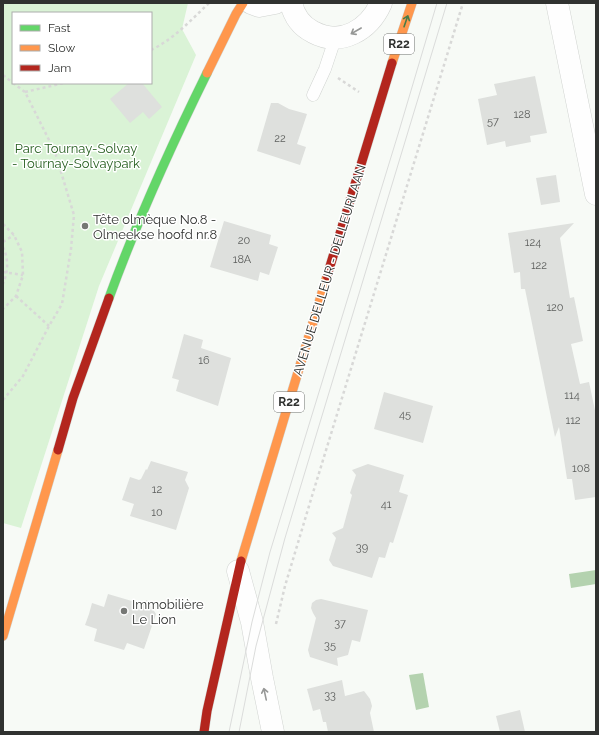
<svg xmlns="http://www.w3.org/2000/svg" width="599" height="735" viewBox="0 0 599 735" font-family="Raleway,sans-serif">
	<rect width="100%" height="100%" fill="#f7faf6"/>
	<path fill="#daf3d6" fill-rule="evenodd" d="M 3,3 L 188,3 L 182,29 L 196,55 L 99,286 L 21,528 L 3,523 ZM 13,13 L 151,13 L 151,83 L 13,83 Z"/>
	<g fill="#b4d2af">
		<path d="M 596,570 L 596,584 L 571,588 L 569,574 Z"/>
		<path d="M 423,673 L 429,707 L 416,710 L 409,675 Z"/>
	</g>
	<g fill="#dee0dd">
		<path d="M 535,76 L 547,133 L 530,136 L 531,142 L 506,147 L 505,141 L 487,145 L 478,99 L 497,95 L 494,84 Z"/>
		<path d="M 129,83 L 142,83 L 162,107 L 149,119 L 143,112 L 130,123 L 110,99 Z"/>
		<path d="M 271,103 L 278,103 L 289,109 L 307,114 L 297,144 L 306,147 L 300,165 L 257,151 Z"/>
		<path d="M 556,175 L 560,202 L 541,205 L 536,178 Z"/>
		<path d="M 224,221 L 271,235 L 269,244 L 278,247 L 269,275 L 260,272 L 258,281 L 210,267 Z"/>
		<path d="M 574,223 L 560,238 L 570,298 L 574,297 L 583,341 L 571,344 L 580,384 L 589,382 L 596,415 L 596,497 L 575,500 L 572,479 L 567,479 L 559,427 L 555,437 L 525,289 L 521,289 L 520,272 L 514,273 L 508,233 Z"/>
		<path d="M 184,334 L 203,340 L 201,348 L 231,358 L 218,406 L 176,391 L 179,380 L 172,378 Z"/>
		<path d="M 384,392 L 433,406 L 423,443 L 374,429 Z"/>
		<path d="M 151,461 L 188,472 L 185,480 L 189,488 L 176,530 L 130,516 L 134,504 L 122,500 L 130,477 L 139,480 L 141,479 L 146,469 L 147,470 Z"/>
		<path d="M 368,464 L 404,475 L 399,492 L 408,495 L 393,543 L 390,542 L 385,558 L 379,557 L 372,578 L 333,566 L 329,560 L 336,538 L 332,533 L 343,528 L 352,495 L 350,493 L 356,475 L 352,470 Z"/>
		<path d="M 108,594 L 142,604 L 147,600 L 156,614 L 144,649 L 127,643 L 124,650 L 94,641 L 97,629 L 85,625 L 89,614 L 92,603 L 104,607 Z"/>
		<path d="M 321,599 L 368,610 L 360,642 L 352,640 L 348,655 L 337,658 L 338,666 L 310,657 L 308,650 L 316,618 L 313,613 L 311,608 L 312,603 L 316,600 Z"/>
		<path d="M 342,680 L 345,696 L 364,691 L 370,699 L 372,706 L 370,713 L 374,732 L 328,732 L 326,722 L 323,722 L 320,709 L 313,711 L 307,689 Z"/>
		<path d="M 520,710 L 525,732 L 500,732 L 496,716 Z"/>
	</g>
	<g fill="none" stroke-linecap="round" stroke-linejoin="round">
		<g stroke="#d0d3d0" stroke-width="13">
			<path id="lane" d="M 313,95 L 325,69 L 335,39"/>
		</g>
		<g stroke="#d0d3d0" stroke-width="23">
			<g id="street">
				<path d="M 251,3 L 259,6 L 275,3"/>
				<path d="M 291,3 C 294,16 301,26 313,32 C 341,47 369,30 381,3"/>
				<path d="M 557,3 L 596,194"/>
				<path d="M 238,571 L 252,622 L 262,678 L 273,732"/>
			</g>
		</g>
		<g stroke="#d0d3d0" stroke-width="10">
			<path id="fast" d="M 109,298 C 137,221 171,146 207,73"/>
		</g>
		<g stroke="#d0d3d0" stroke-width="10">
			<g id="slow">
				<path d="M 392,63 L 412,3"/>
				<path d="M 207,73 L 236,14 L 243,3"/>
				<path d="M 241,561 L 327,276"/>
				<path d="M 3,636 L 58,450"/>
			</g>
		</g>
		<g stroke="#d0d3d0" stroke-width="10">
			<g id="jam">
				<path d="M 327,276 L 392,63"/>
				<path d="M 58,450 L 73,398 L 109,298"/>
				<path d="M 204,732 L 207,711 L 241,561"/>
			</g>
		</g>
		<g stroke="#d8d8d7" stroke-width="2.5" stroke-dasharray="3 3" stroke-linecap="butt">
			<path d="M 151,50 C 174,39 191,20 209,3"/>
			<path d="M 3,75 L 13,83"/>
			<path d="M 338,78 L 359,92"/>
			<path d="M 25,92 L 64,83"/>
			<path d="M 3,224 L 14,235 L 22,252 L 23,275 L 16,296 L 3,309"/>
			<path d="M 3,242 L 14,235"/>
			<path d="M 3,247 C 9,260 8,271 3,284"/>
			<path d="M 3,272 L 23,275"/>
			<path d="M 16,296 L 49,326"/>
			<path d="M 3,400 L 23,376 L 49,326 L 62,304 L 71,249 L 74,215 L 55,152 L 25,92 L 13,83"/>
			<path d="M 276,624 L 285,586 L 312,496 L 463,3"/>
		</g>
		<use href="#lane" stroke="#fefefe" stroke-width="12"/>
		<use href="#street" stroke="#fefefe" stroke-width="22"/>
		<use href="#fast" stroke="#63d668" stroke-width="9"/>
		<use href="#slow" stroke="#ff974d" stroke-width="9"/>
		<use href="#jam" stroke="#b3261e" stroke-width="9"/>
		<g stroke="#dbdcdb" stroke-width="1">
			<path d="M 229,732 L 252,622 L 270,552 L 399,131 L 437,3"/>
			<path d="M 239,732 L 256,646 L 285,538 L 447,3"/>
		</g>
	</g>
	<defs><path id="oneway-shaft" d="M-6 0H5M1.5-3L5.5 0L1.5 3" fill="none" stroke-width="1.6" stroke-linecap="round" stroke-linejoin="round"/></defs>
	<use stroke="#477c49" href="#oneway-shaft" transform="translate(406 21) rotate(-71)"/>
	<g stroke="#979897">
		<use href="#oneway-shaft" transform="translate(356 31) rotate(150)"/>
		<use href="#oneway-shaft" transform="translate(265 694) rotate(-102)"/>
	</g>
	<g fill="#767875" stroke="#fff" stroke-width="1.5">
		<circle cx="85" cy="226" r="4"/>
		<circle cx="124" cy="611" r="4"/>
	</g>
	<g text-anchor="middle" stroke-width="3" stroke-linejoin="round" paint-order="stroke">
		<g font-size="11" fill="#5d5f5d">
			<text x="522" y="118">128</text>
			<text x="493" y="125">57</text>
			<text x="280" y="142">22</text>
			<text x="244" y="244">20</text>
			<text x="533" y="246">124</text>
			<text x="242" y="263">18A</text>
			<text x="539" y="269">122</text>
			<text x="555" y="311">120</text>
			<text x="204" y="364">16</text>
			<text x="572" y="399">114</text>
			<text x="405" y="418">45</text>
			<text x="573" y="424">112</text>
			<text x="581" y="472">108</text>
			<text x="157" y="493">12</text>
			<text x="386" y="508">41</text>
			<text x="157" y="516">10</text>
			<text x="362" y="551">39</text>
			<text x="340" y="627">37</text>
			<text x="330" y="649">35</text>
			<text x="330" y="699">33</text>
		</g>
		<g fill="#fff" stroke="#6e706e" stroke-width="1">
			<rect x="384" y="34" width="30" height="20" rx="3"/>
			<rect x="274" y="392" width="30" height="20" rx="3"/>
		</g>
		<g font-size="12" font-weight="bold" fill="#303230">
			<text x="399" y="48">R22</text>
			<text x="289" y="406">R22</text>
		</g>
		<g font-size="13" fill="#286021" stroke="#fff">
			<text x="76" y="153">Parc Tournay-Solvay<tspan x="76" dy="15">- Tournay-Solvaypark</tspan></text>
		</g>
		<g font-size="13" fill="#303230" stroke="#fff" text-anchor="start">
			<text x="93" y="224">Tête olmèque No.8 -<tspan x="93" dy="15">Olmeekse hoofd nr.8</tspan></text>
			<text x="132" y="609">Immobilière<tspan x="132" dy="15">Le Lion</tspan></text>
		</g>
		<g font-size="13" fill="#303230" stroke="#fff">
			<text transform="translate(329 270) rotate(-73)" y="5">AVENUE DELLEUR - DELLEURLAAN</text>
		</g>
	</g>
	<rect width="599" height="735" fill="none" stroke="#303230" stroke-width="8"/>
	<rect x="12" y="12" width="140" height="72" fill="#ffffff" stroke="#acadac"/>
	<rect x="20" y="25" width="20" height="6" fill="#63d668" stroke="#acadac"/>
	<text x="48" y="32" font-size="12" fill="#303230">Fast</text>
	<rect x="20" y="45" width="20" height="6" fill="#ff974d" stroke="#acadac"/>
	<text x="48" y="52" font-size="12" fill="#303230">Slow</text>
	<rect x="20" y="65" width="20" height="6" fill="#b3261e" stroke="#acadac"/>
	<text x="48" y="72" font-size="12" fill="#303230">Jam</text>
</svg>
